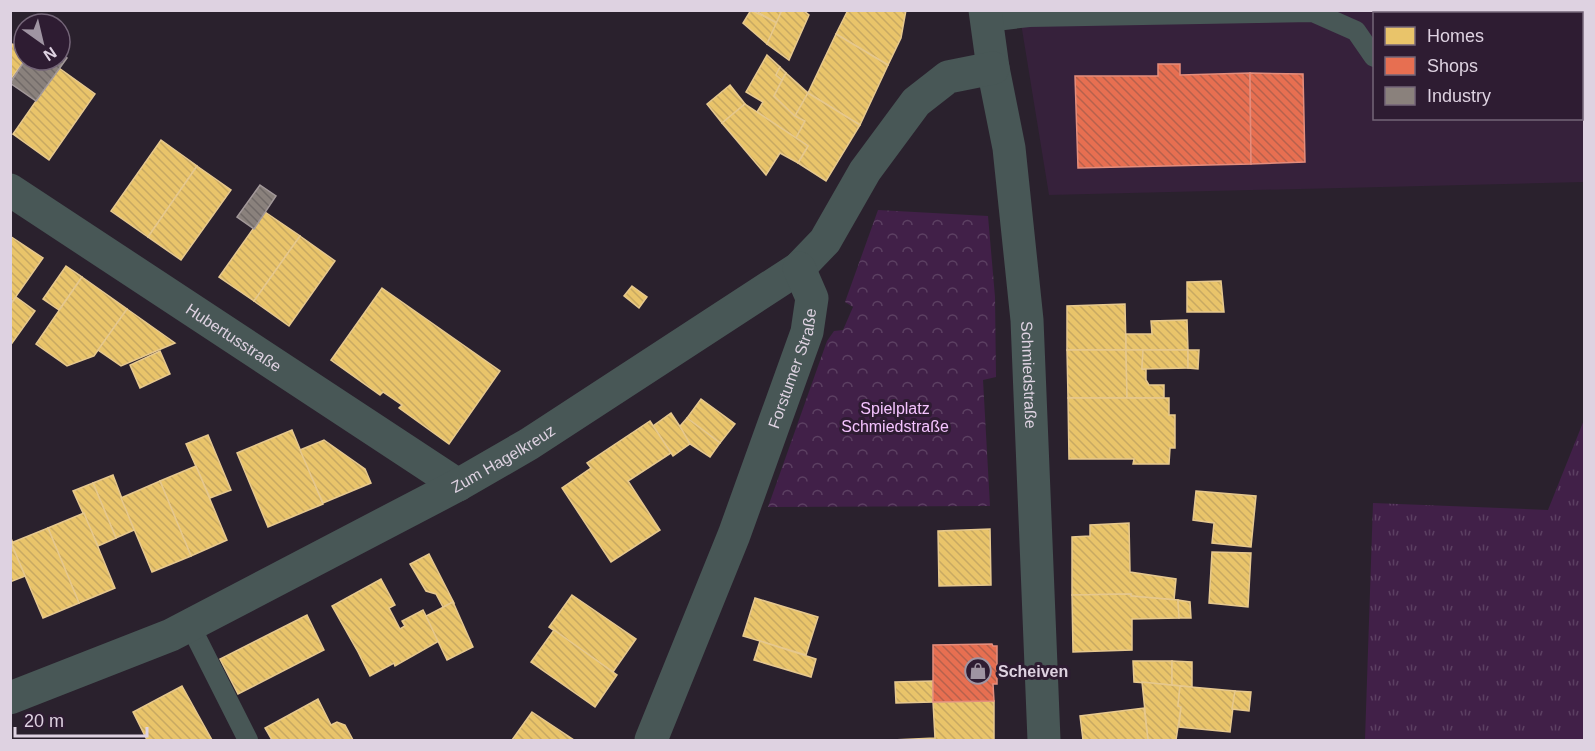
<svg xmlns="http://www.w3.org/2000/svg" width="1595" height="751" viewBox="0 0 1595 751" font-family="Arial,sans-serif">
	<defs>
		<pattern id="grass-tufts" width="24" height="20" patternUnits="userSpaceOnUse" patternTransform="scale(1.5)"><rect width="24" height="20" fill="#412048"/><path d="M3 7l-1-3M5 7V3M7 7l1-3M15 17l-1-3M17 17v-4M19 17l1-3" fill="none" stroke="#5c4062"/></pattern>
		<pattern id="park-crowns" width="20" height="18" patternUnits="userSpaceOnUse" patternTransform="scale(1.5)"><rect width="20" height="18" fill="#412048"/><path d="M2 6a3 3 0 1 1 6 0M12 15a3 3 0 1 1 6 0" fill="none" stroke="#5c4062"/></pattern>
		<pattern id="homes-back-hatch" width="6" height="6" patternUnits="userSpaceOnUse" patternTransform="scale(1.5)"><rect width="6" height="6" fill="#e9c46a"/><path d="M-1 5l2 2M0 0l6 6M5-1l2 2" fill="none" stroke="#c8a962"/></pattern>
		<pattern id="shops-back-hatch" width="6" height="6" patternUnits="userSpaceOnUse" patternTransform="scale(1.5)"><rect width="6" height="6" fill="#e76f51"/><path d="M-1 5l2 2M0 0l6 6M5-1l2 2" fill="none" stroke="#b6614d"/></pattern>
		<pattern id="industry-back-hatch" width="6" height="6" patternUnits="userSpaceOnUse" patternTransform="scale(1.5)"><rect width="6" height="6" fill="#8a817c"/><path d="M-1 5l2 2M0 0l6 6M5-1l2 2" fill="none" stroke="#716a68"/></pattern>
	</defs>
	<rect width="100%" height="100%" fill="#2a212d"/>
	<path fill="#36213b" d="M 1532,10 L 1548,13 L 1374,14 L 1374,118 L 1582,118 L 1582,20 L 1584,20 L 1584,182 L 1049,195 L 1019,11 Z"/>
	<path fill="url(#grass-tufts)" d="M 1584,420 L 1584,740 L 1365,740 L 1373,503 L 1548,510 Z"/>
	<path fill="url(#park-crowns)" d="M 878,210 L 988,216 L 995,297 L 996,377 L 983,380 L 990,506 L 768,507 L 827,341 L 834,331 L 843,330 L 853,307 L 845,302 Z"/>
	<g fill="url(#homes-back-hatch)" stroke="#e6c88e" stroke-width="1.5">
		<path d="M 751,10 L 777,23 L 767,44 L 743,23 Z"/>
		<path d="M 754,10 L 782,10 L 777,23 Z"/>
		<path d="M 782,10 L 803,10 L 809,15 L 789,60 L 767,44 Z"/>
		<path d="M 848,10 L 906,10 L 901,38 L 888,65 L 836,34 Z"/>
		<path d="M 836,34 L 888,65 L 860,125 L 808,93 Z"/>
		<path d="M 13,44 L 24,52 L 25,60 L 10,80 L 10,47 Z"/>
		<path d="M 767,55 L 780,67 L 776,75 L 782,80 L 774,96 L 795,116 L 805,121 L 796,138 L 757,112 L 763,102 L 746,92 Z"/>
		<path d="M 780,67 L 786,73 L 782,80 L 776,75 Z"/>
		<path d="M 59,68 L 95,94 L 49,160 L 13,134 Z"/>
		<path d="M 786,73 L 808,93 L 795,116 L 774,96 Z"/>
		<path d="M 730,85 L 745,104 L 722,123 L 707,104 Z"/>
		<path d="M 808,93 L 860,125 L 826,181 L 798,163 L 808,146 L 796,138 L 805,121 L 795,116 Z"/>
		<path d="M 745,104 L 808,146 L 798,163 L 780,153 L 766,175 L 722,123 Z"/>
		<path d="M 161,140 L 197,166 L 148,237 L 111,211 Z"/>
		<path d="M 197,166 L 231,190 L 181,260 L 148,237 Z"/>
		<path d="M 265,212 L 300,236 L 254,301 L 219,277 Z"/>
		<path d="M 10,236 L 43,258 L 10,305 Z"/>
		<path d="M 300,236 L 335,261 L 289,326 L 254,301 Z"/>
		<path d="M 66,266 L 82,277 L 59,310 L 43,299 Z"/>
		<path d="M 82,277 L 127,309 L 94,356 L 67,366 L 36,344 Z"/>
		<path d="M 1221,281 L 1224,312 L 1187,312 L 1187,282 Z"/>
		<path d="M 632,286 L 647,297 L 639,308 L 624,296 Z"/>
		<path d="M 382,288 L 500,371 L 449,444 L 399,408 L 402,405 L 383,392 L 380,395 L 331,360 Z"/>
		<path d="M 16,297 L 35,311 L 10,346 L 10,305 Z"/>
		<path d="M 1125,304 L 1126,350 L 1067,350 L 1067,306 Z"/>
		<path d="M 127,309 L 175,343 L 121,366 L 98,350 Z"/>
		<path d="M 1187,320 L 1188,350 L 1126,350 L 1126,334 L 1152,334 L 1151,321 Z"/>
		<path d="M 1067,350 L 1126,350 L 1127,398 L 1068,398 Z"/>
		<path d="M 1126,350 L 1143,350 L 1142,369 L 1146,369 L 1146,380 L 1149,385 L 1164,385 L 1164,398 L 1127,398 Z"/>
		<path d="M 1143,350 L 1188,350 L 1188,368 L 1142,369 Z"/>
		<path d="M 1188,350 L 1199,350 L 1198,369 L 1188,368 Z"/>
		<path d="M 160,351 L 170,374 L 140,388 L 130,365 Z"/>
		<path d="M 1068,398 L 1169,398 L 1169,415 L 1175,415 L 1175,448 L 1170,448 L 1169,464 L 1133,464 L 1134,459 L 1069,459 Z"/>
		<path d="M 701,399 L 735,424 L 720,443 L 687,418 Z"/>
		<path d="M 671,413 L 691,443 L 673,456 L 653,426 Z"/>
		<path d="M 687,418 L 720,443 L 710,457 L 690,444 L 680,426 Z"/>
		<path d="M 650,421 L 671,453 L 628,481 L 660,530 L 611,562 L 562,488 L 591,468 L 587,463 Z"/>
		<path d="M 292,430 L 323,504 L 268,527 L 237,453 Z"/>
		<path d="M 208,435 L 231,490 L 210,498 L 186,444 Z"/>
		<path d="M 324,440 L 365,469 L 371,483 L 323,503 L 300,450 Z"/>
		<path d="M 196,466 L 227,540 L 191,556 L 160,481 Z"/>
		<path d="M 113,475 L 134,530 L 116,538 L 93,483 Z"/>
		<path d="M 160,481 L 191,556 L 152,572 L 121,498 Z"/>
		<path d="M 93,483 L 116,538 L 98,546 L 73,491 Z"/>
		<path d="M 1196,491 L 1256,496 L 1251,547 L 1212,543 L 1214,523 L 1193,520 Z"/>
		<path d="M 84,513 L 115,588 L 79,603 L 48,528 Z"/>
		<path d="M 1129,523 L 1130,572 L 1176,579 L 1174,600 L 1131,596 L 1131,594 L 1072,595 L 1072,537 L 1090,536 L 1090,525 Z"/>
		<path d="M 48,528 L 79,603 L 43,618 L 11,543 Z"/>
		<path d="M 990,529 L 991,585 L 939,586 L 938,531 Z"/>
		<path d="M 10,536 L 13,543 L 11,543 L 25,576 L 10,582 Z"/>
		<path d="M 1212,552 L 1251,553 L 1248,607 L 1209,603 Z"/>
		<path d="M 429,554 L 454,603 L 453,603 L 453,602 L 443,607 L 436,594 L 426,591 L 410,564 Z"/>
		<path d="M 381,579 L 395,605 L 389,608 L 400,629 L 405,626 L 402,621 L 423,610 L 439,641 L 395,666 L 394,663 L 370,676 L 358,652 L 332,606 Z"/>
		<path d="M 1131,594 L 1131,596 L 1178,600 L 1179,618 L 1132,619 L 1132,650 L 1073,652 L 1072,595 Z"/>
		<path d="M 572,595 L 636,639 L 613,672 L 549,627 Z"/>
		<path d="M 755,598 L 818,617 L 806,655 L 743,636 Z"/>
		<path d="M 1178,600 L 1190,602 L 1191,618 L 1179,618 Z"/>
		<path d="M 453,602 L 473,647 L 447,660 L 426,616 Z"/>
		<path d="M 307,615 L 324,650 L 238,694 L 220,659 Z"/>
		<path d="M 554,630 L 617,675 L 595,707 L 531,662 Z"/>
		<path d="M 760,641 L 816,659 L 811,677 L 754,660 Z"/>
		<path d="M 1133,661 L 1172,661 L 1172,685 L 1134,682 Z"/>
		<path d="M 1172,661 L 1192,662 L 1192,687 L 1172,685 Z"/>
		<path d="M 933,681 L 933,702 L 896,703 L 895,682 Z"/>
		<path d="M 1142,682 L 1180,686 L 1178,706 L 1181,707 L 1176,740 L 1148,740 Z"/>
		<path d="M 182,686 L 212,740 L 147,740 L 133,712 Z"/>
		<path d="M 1180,686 L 1235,691 L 1230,732 L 1179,727 L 1181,707 L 1178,706 Z"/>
		<path d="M 1235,691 L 1251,692 L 1249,711 L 1232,709 Z"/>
		<path d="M 318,699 L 331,725 L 337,722 L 345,725 L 353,740 L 272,740 L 265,728 Z"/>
		<path d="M 994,701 L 994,740 L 892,740 L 935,738 L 933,702 Z"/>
		<path d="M 1144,708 L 1148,740 L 1083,740 L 1080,716 Z"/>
		<path d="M 532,712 L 574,740 L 512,740 Z"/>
	</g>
	<g fill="url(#shops-back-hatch)" stroke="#e48d7c" stroke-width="1.5">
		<path d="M 1158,64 L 1180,64 L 1180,75 L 1250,73 L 1251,164 L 1078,168 L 1075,76 L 1158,76 Z"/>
		<path d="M 1250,73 L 1303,74 L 1305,162 L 1251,164 Z"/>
		<path d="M 992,644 L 993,646 L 997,646 L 997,684 L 993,684 L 994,701 L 933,702 L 933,645 Z"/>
	</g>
	<g fill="url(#industry-back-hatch)" stroke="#a3999a" stroke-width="1.5">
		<path d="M 60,54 L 67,58 L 36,101 L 10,83 L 25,60 L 60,60 Z"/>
		<path d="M 260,185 L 276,196 L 254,229 L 237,217 Z"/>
	</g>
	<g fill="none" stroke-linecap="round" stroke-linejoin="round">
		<g stroke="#485756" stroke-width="20">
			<path d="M 987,22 L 1029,17 L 1313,12 L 1356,31 L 1374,57"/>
			<path d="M 190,625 L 248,740"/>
		</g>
		<g stroke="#485756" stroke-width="33">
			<path id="s1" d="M 985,10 L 993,68 L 1009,148 L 1027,320 L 1044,740"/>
			<path id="s2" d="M 10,190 L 458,485"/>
			<path id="s3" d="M 10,698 L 171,635 L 458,485 L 529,444 L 799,268 L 825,241 L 865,171 L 916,102 L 948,77 L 993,68"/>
			<path id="s4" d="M 651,740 L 734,535 L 807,332 L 812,298 L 799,268"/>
		</g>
	</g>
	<defs>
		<g id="shop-ring" transform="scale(1.35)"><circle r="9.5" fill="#2e1c32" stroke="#9f94a2" stroke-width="1.5"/><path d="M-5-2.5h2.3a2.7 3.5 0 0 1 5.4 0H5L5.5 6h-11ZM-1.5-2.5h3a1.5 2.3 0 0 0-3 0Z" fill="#9f94a2"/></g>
	</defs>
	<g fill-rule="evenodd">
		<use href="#shop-ring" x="978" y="671"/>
	</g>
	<g text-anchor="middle" stroke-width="6" stroke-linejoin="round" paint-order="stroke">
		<g font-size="16" fill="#ded2e1" stroke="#2e1c32">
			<text dy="6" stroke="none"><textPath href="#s2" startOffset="268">Hubertusstraße</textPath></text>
			<text dy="6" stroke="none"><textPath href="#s4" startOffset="398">Forstumer Straße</textPath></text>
			<text dy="6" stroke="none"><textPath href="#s1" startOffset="368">Schmiedstraße</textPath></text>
			<text dy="6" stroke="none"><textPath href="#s3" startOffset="549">Zum Hagelkreuz</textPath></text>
		</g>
		<g font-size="16" fill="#f5c4ff" stroke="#2e1c32">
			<text x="895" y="414">Spielplatz<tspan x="895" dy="18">Schmiedstraße</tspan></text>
		</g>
		<g font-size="16" font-weight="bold" fill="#ded2e1" stroke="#2e1c32" text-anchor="start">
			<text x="998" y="677">Scheiven</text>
		</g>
	</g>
	<rect width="1595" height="751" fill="none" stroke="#ded2e1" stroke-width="24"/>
	<rect x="1373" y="12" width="210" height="108" fill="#2e1c32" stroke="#746578" stroke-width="1.5"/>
	<rect x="1385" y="27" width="30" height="18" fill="#e9c46a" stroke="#746578" stroke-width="1.5"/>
	<text x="1427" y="42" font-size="18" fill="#ded2e1">Homes</text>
	<rect x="1385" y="57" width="30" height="18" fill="#e76f51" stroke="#746578" stroke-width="1.5"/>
	<text x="1427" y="72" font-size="18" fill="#ded2e1">Shops</text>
	<rect x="1385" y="87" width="30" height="18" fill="#8a817c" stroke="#746578" stroke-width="1.5"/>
	<text x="1427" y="102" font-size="18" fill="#ded2e1">Industry</text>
	<g transform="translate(42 42) rotate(146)"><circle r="28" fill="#2e1c32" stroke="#746578" stroke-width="1.5"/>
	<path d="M0-4.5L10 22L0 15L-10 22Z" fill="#9f94a2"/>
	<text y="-9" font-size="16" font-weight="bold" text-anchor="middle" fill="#ded2e1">N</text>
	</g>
	<path d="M15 727v9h132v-9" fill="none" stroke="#ded2e1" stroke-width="3"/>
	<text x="24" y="727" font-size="18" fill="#ded2e1" stroke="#2e1c32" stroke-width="4.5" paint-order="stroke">20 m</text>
</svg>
